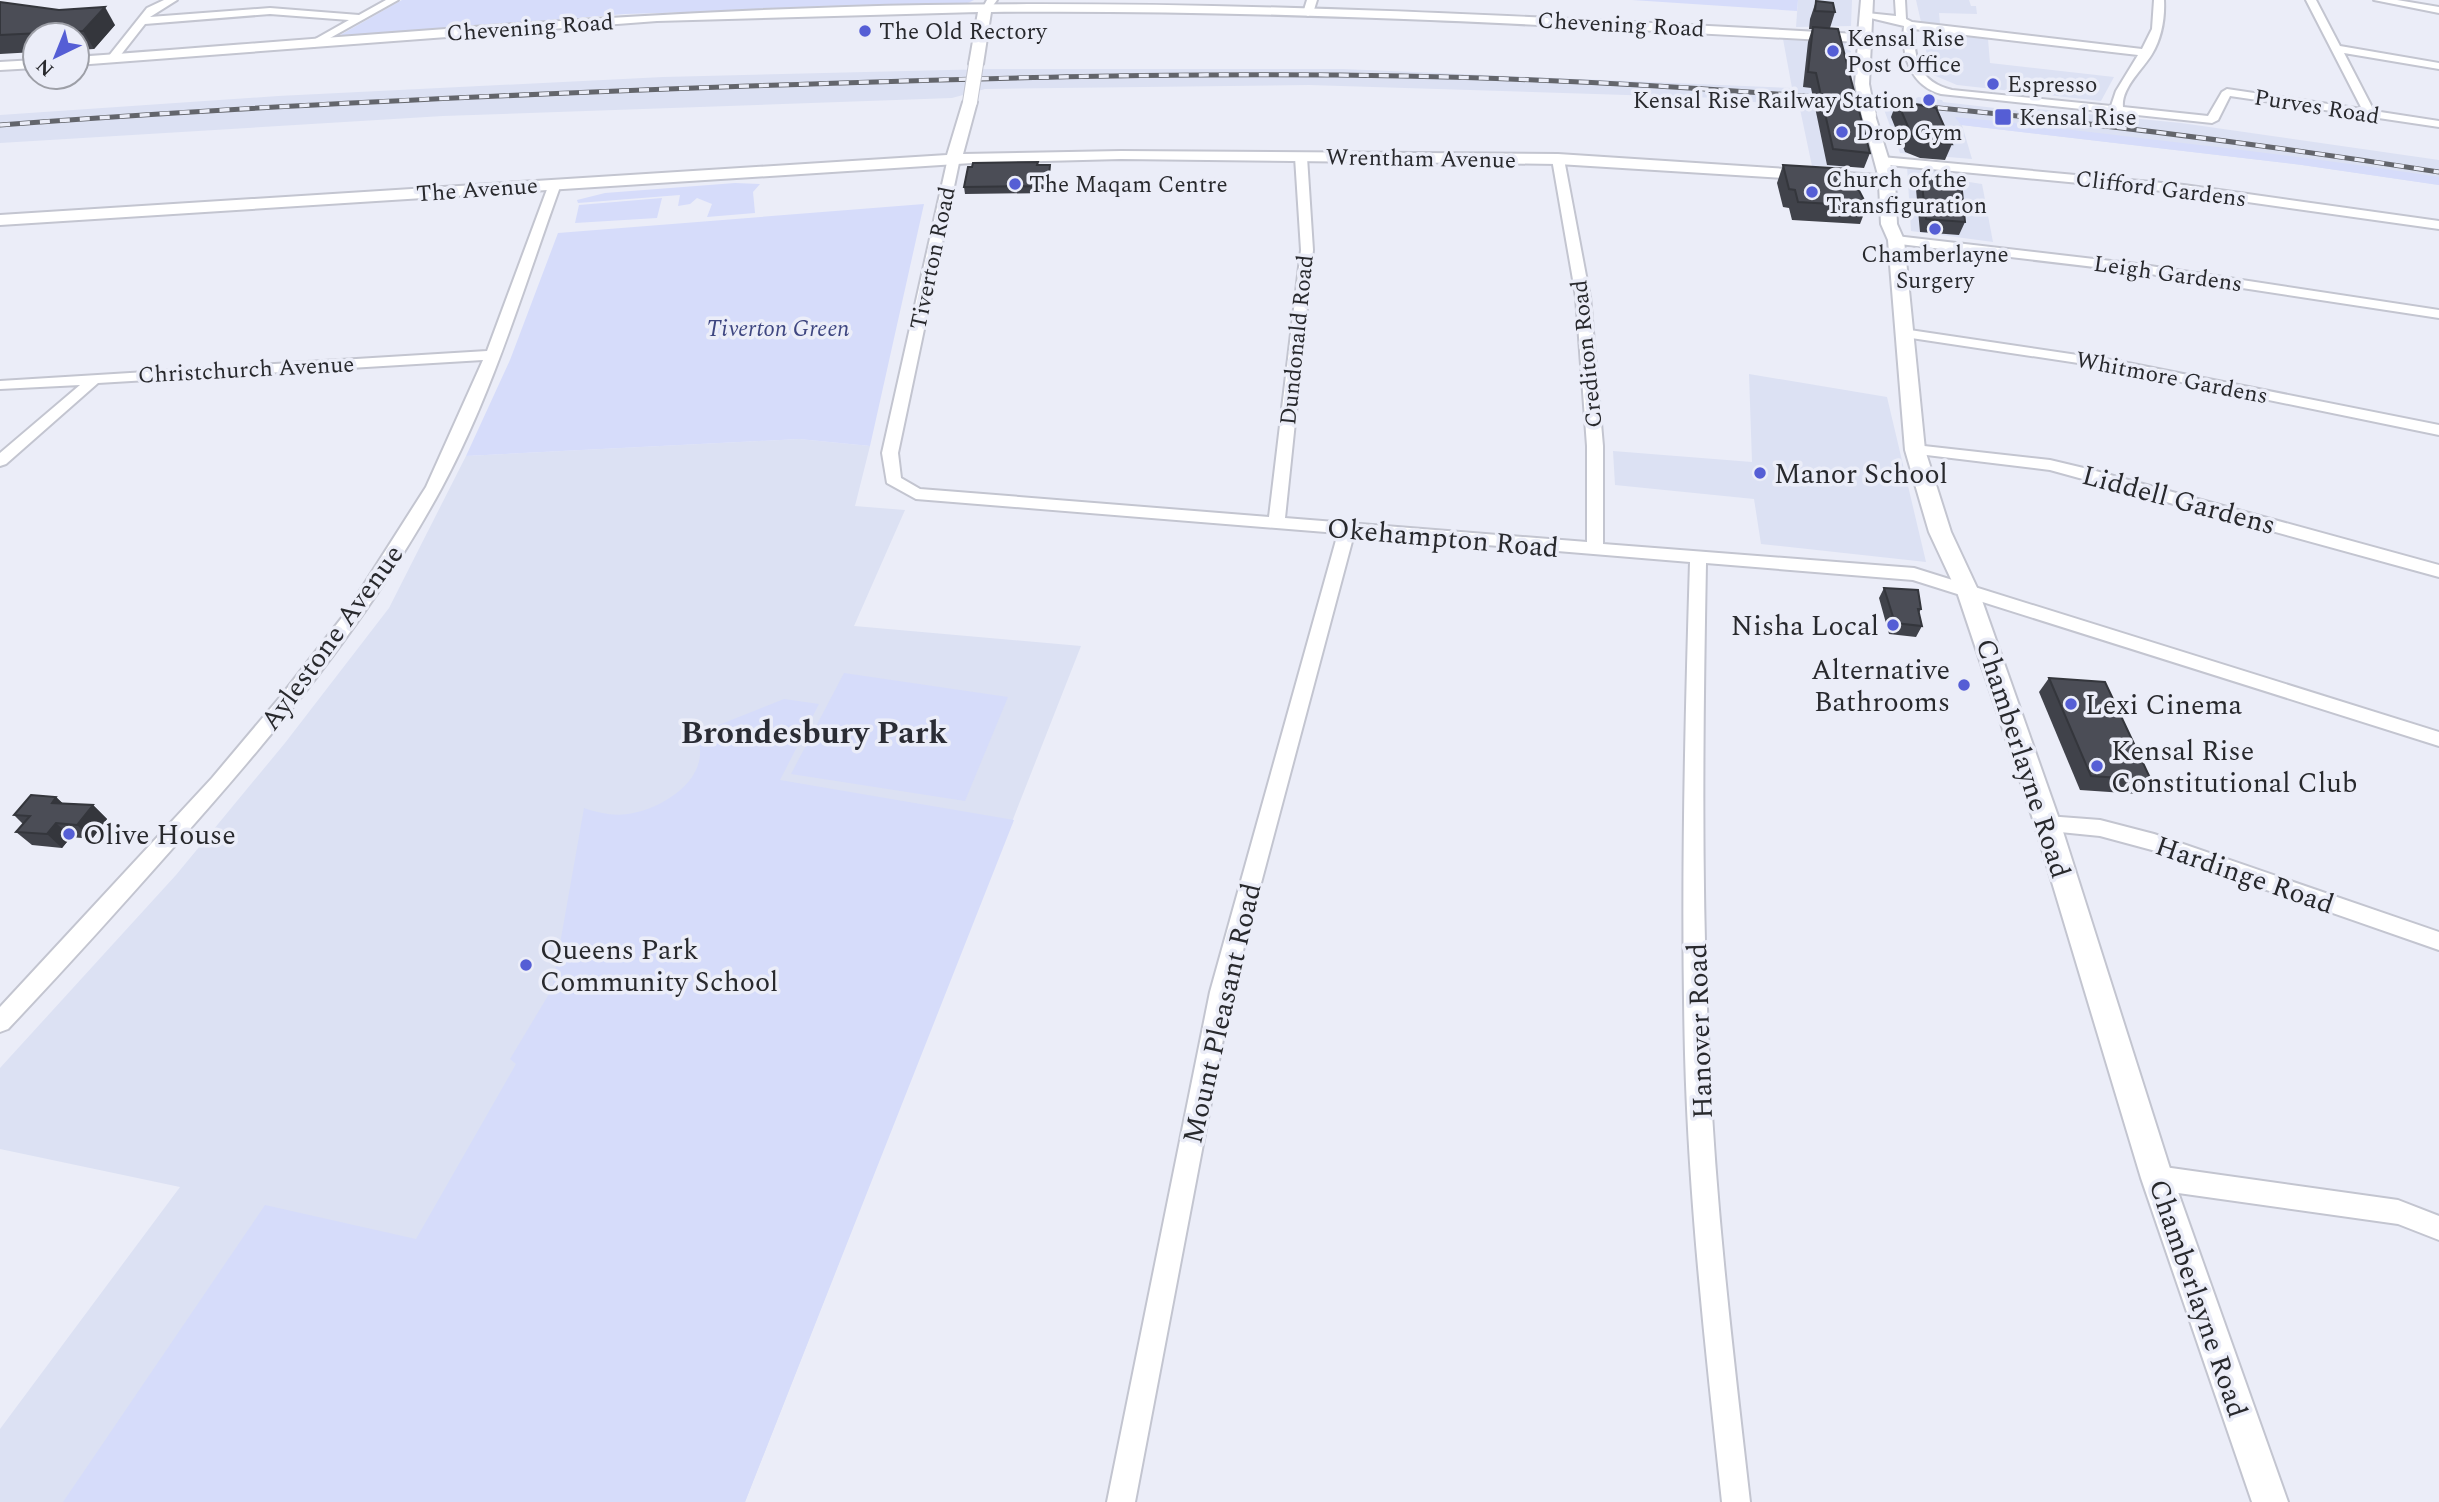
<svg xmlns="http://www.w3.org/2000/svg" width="2439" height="1502" viewBox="0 0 2439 1502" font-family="Spectral,serif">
	<rect width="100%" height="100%" fill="#ebedf8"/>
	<g fill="#dce1f3">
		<path d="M 1798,0 L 1852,0 L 1851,26 L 1796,27 Z"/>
		<path d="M 1916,0 L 1969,0 L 1971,6 L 1976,6 L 1977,14 L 1939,13 L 1940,24 L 1921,22 Z"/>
		<path d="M 1922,32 L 1988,39 L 1990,63 L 2114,77 L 2101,101 L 1957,85 L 1931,74 Z"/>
		<path d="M 1783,39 L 1848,43 L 1848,50 L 1851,51 L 1847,93 L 1865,167 L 1812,166 L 1800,109 L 1810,109 L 1721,98 L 1309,85 L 985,89 L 952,98 L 443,116 L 0,143 L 0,115 L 278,96 L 663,77 L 990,69 L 1343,69 L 1792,88 Z"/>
		<path d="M 1879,96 L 1914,100 L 1918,97 L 1942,100 L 1943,102 L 2030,112 L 2028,108 L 2181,123 L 2439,160 L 2439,185 L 2302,165 L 1962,125 L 1972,159 L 1900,153 Z"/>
		<path d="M 1907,166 L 1953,170 L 1956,180 L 1982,184 L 1993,242 L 1911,231 Z"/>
		<path d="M 1749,374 L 1887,397 L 1926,562 L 1761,544 L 1754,499 L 1615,485 L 1613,451 L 1752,462 Z"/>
		<path d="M 799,439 L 870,446 L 855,506 L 905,510 L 854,626 L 1081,646 L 745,1502 L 0,1502 L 0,1429 L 180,1187 L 0,1149 L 0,1068 L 176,875 L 285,743 L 389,608 L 466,456 Z"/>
	</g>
	<g fill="#d6dcfa">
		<path d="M 402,0 L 974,0 L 966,4 L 625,14 L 335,38 Z"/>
		<path d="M 1632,0 L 1798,0 L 1797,11 Z"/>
		<path d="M 1955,117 L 2016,123 L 2018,127 L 2038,129 L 2038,126 C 2173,142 2304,156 2439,177 L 2439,185 L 2302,165 L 1961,125 Z"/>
		<path d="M 735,183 L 760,184 L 753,192 L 755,213 L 707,217 L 712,204 L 697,198 L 690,204 L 678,206 L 680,195 L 578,203 L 577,200 L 605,193 Z"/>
		<path d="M 662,198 L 657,218 L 575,223 L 579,205 Z"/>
		<path d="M 924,204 L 870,446 L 799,439 L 466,456 L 510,360 L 558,233 Z"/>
		<path d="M 844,673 L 1008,697 L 965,801 L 791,774 Z"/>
		<path d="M 784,699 L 819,704 L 780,780 L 1014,820 L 745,1502 L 63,1502 L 265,1205 L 416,1239 L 516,1064 L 510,1059 L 552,989 L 584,808 C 599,813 612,816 628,814 C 664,809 715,776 696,734 Z"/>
	</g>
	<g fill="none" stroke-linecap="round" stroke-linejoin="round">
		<g stroke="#c3c5d0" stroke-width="4">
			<g id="minor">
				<path d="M 164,0 L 177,0 L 150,17 L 270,8 L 359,15 L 386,0 L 398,0 L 314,47 L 309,44 L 310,42 L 349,20 L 270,14 L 145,24 L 116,61 L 108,61 L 108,57 L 147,8 Z"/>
				<path d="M 987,0 L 997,0 L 989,11 L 981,11 Z"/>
				<path d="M 1307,0 L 1317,0 L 1313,13 L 1308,16 L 1303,13 Z"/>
				<path d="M 1895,0 L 1905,0 L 1906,19 L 1912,22 L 2142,49 L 2152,29 L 2154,0 L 2164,0 C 2165,19 2161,39 2152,54 C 2143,69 2121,88 2123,107 L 2208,116 L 2222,92 L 2227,89 L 2362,109 L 2306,0 L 2316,0 L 2340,46 L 2439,63 L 2439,69 L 2344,53 L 2374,111 L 2439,121 L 2439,127 L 2230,96 L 2218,120 L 2212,123 L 1941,94 C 1911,86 1901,56 1904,26 L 1862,16 L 1867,13 L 1896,16 ZM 1914,29 L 2138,55 L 2116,91 L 2111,106 L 1952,90 C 1919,82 1914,60 1914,29 Z"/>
				<path d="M 2374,0 L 2397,0 L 2439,7 L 2439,13 Z"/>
				<path d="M 1301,153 L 1307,157 L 1313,250 L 1285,518 L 1587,542 L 1587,446 L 1576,297 L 1552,159 L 1558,155 L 1564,159 L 1590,297 L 1603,446 L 1603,544 L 1914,568 L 2439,732 L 2439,746 L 1913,580 L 1706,563 C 1703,727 1701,891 1709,1055 C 1715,1204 1733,1353 1750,1502 L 1722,1502 C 1706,1353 1689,1204 1685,1054 C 1681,889 1685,726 1690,562 L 1354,534 L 1232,992 L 1135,1502 L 1107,1502 L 1210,992 L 1338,533 L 916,499 L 887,483 L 882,453 L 948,158 L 954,154 L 960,158 L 898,453 L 901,478 L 920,489 L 1269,517 L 1301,250 L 1295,157 Z"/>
				<path d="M 1882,157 L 2184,185 L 2439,221 L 2439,229 L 2184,193 L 1878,164 L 1878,158 Z"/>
				<path d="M 555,180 L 561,184 C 524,286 493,393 441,489 C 369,621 272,737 172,849 C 118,910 64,970 8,1029 L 0,1032 L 0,1007 L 212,778 L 281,696 L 347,611 L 426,487 L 483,360 L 98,383 L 6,464 L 0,466 L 0,453 L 80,385 L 0,389 L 0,381 L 487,351 L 549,184 Z"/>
				<path d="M 1896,236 L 2137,264 L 2439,310 L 2439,318 L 2137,272 L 1891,243 L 1891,237 Z"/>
				<path d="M 1903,329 L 2118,361 L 2439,425 L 2439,435 L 2118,369 L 1898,336 L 1896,333 Z"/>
				<path d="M 1915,445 L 2050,460 L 2092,470 L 2439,565 L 2439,577 L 2050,470 L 1910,453 L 1910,447 Z"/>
				<path d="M 2047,816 L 2100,820 L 2154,834 L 2439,932 L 2439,950 L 2152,850 L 2100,836 L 2040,830 L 2037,824 L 2040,818 Z"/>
				<path d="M 2157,1166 L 2398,1200 L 2439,1216 L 2439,1240 L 2398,1224 L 2157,1190 L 2148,1186 L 2145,1178 L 2148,1170 Z"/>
			</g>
		</g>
		<g stroke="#c3c5d0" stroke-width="4">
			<g id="tertiary">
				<path d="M 1861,0 L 1873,0 L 1869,84 L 1872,99 L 1865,103 L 1858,99 L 1855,84 L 1858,42 C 1569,26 1280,9 991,12 L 983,64 L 976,68 L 969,64 L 978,12 L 657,21 L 77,65 L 77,57 C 360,36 643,10 927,5 C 1238,0 1548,17 1858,34 Z"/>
				<path d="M 35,60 L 35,68 L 0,70 L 0,62 Z"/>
				<path d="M 970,98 L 977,102 L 963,154 L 1121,151 L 1558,154 L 1878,175 L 1862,115 L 1874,112 L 1895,180 L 1897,224 L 1904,240 L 1925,450 L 1951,532 L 1979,592 L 2059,819 L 2173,1178 L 2288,1502 L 2252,1502 L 2141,1178 L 2033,819 L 1957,592 L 1929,532 L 1905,450 L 1888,240 L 1881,224 L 1879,184 L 1558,164 L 1121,159 L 972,163 L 0,225 L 0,215 L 947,155 L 963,102 Z"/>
			</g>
		</g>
		<use href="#minor" fill="#fff" fill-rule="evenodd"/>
		<use href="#tertiary" fill="#fff" fill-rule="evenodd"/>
		<g stroke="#63656b" stroke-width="5">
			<path id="rail" d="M 0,125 C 249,106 499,95 749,86 C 1010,77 1273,69 1535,80 C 1838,92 2139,125 2439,172"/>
		</g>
		<use href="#rail" stroke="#ebedf8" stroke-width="3.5" stroke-dasharray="10" stroke-linecap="butt"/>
		<g stroke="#c3c5d0" stroke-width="16" stroke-linecap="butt">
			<g id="tertiary-bridge">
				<path d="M 1865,99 L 1869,115"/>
				<path d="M 970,102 L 976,64"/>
			</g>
		</g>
		<use href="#tertiary-bridge" stroke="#fff" stroke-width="14"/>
	</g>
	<g fill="#40424a">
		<path d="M 1816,1 L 1835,12 L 1830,28 L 1870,153 L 1864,168 L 1827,165 L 1811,88 L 1803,87 L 1808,42 L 1812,29 L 1809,29 L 1810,19 Z"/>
		<path d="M 0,2 L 115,25 L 94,49 L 77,50 L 77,35 L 35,35 L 35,52 L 0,54 Z"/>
		<path d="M 1897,101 L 1952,144 L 1945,160 L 1920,158 L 1905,152 L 1891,117 Z"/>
		<path d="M 1038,165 L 1050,172 L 1049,193 L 965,194 L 964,187 Z"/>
		<path d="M 1783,165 L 1867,206 L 1860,224 L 1792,220 L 1789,208 L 1783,207 L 1777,183 Z"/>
		<path d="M 1921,176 L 1965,222 L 1959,235 L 1920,232 L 1916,189 Z"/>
		<path d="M 1884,588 L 1921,609 L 1919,613 L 1922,626 L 1916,637 L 1889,634 L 1879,598 Z"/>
		<path d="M 2049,678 L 2151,780 L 2139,794 L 2080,790 L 2039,692 Z"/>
		<path d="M 56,797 L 62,803 L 93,805 L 107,819 L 92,839 L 71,837 L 62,848 L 32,845 L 16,832 L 23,824 L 14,815 Z"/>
	</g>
	<g fill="#34363c">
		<path d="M 105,7 L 115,25 L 94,49 L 83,31 Z"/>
		<path d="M 56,797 L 71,811 L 52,803 Z"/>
		<path d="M 93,805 L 107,819 L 92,839 L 77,825 Z"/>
		<path d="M 56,823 L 71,837 L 62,848 L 47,834 Z"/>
	</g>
	<g fill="#4b4d56" stroke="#34363c" stroke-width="2">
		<path d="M 1816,1 L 1833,3 L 1835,12 L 1815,11 Z"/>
		<path d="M 0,2 L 59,10 L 105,7 L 83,31 L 0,35 Z"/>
		<path d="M 1813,27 L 1838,29 L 1870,153 L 1833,149 L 1816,73 L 1808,72 Z"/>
		<path d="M 1897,101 L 1936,108 L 1952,144 L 1927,142 L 1912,136 Z"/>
		<path d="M 1038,162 L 1037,165 L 1050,165 L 1048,186 L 964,187 L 968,167 L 972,167 L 973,163 Z"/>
		<path d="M 1783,165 L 1848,169 L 1867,206 L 1798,202 L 1795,190 L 1789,189 Z"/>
		<path d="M 1921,176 L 1961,181 L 1965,222 L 1926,219 Z"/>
		<path d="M 1884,588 L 1918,590 L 1921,609 L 1918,609 L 1922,626 L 1895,623 Z"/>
		<path d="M 2049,678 L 2105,682 L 2151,780 L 2091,776 Z"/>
		<path d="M 31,795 L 56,797 L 52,803 L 93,805 L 77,825 L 56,823 L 47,834 L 16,832 L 30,816 L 14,815 Z"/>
	</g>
	<g fill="#555ed5" stroke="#ebedf8" stroke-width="2.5">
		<circle cx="865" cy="31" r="7"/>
		<circle cx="1833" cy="51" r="7"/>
		<circle cx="1993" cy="84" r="7"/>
		<circle cx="1929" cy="100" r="7"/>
		<rect x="1994" y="108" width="18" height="18" rx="3.5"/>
		<circle cx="1842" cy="132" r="7"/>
		<circle cx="1015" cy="184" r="7"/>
		<circle cx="1812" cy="192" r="7"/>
		<circle cx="1935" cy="229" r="7"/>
		<circle cx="1760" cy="473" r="7"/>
		<circle cx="1893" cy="625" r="7"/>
		<circle cx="1964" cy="685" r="7"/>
		<circle cx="2071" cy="704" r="7"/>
		<circle cx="2097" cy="766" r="7"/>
		<circle cx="69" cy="834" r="7"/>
		<circle cx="526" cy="965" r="7"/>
	</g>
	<g text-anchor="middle" stroke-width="7" stroke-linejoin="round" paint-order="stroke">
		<g font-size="23" fill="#28292d" stroke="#ebedf8">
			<text transform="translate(1621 24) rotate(3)" y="8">Chevening Road</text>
			<text transform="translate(530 27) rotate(-4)" y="8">Chevening Road</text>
			<text transform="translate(2317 106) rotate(9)" y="8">Purves Road</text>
			<text transform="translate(1421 158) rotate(1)" y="8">Wrentham Avenue</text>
			<text transform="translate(2161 188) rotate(7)" y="8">Clifford Gardens</text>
			<text transform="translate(477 189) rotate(-4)" y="8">The Avenue</text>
			<text transform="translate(932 258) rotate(-78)" y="8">Tiverton Road</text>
			<text transform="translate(2168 273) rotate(8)" y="8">Leigh Gardens</text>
			<text transform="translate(1296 340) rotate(-84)" y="8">Dundonald Road</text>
			<text transform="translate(1586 354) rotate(-96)" y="8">Crediton Road</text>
			<text transform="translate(246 369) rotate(-3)" y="8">Christchurch Avenue</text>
			<text transform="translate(2172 377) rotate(11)" y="8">Whitmore Gardens</text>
		</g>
		<g font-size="23" fill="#28292d" stroke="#ebedf8" text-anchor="start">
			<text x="879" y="39">The Old Rectory</text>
			<text x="1847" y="46">Kensal Rise<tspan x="1847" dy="26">Post Office</tspan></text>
			<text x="2007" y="92">Espresso</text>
			<text x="1915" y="108" text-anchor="end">Kensal Rise Railway Station</text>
			<text x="2019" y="125">Kensal Rise</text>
			<text x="1856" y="140">Drop Gym</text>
			<text x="1826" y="187">Church of the<tspan x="1826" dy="26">Transfiguration</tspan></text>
			<text x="1029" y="192">The Maqam Centre</text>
			<text x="1935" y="262" text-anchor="middle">Chamberlayne<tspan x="1935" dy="26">Surgery</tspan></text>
		</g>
		<g font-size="23" font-style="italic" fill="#3e4680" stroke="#ebedf8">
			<text x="778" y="336">Tiverton Green</text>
		</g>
		<g font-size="28" fill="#28292d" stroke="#ebedf8" text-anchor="start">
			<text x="1774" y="483">Manor School</text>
			<text x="1879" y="635" text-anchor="end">Nisha Local</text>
			<text x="1950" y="679" text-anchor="end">Alternative<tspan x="1950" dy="32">Bathrooms</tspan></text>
			<text x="2085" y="714">Lexi Cinema</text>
			<text x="2111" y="760">Kensal Rise<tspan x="2111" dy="32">Constitutional Club</tspan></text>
			<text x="83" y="844">Olive House</text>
			<text x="540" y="959">Queens Park<tspan x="540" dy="32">Community School</tspan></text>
		</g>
		<g font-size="28" fill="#28292d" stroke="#ebedf8">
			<text transform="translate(2179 499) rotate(15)" y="10">Liddell Gardens</text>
			<text transform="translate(1443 537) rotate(5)" y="10">Okehampton Road</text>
			<text transform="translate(331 637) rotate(-54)" y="10">Aylestone Avenue</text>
			<text transform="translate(2024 758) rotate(72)" y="10">Chamberlayne Road</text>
			<text transform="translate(2245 874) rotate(19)" y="10">Hardinge Road</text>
			<text transform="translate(1221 1013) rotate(-77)" y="10">Mount Pleasant Road</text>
			<text transform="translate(1699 1031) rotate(-92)" y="10">Hanover Road</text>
			<text transform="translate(2199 1298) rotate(71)" y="10">Chamberlayne Road</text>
		</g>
		<g font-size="32" font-weight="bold" fill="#2a2c34" stroke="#ebedf8">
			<text x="814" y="743">Brondesbury Park</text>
		</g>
	</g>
	<g transform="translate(56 56) rotate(223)"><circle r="33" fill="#ebedf8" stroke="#9d9fa7" stroke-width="2"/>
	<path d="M0-5L12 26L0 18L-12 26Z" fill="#555ed5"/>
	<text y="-10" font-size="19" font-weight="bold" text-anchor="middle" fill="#28292d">N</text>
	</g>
</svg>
